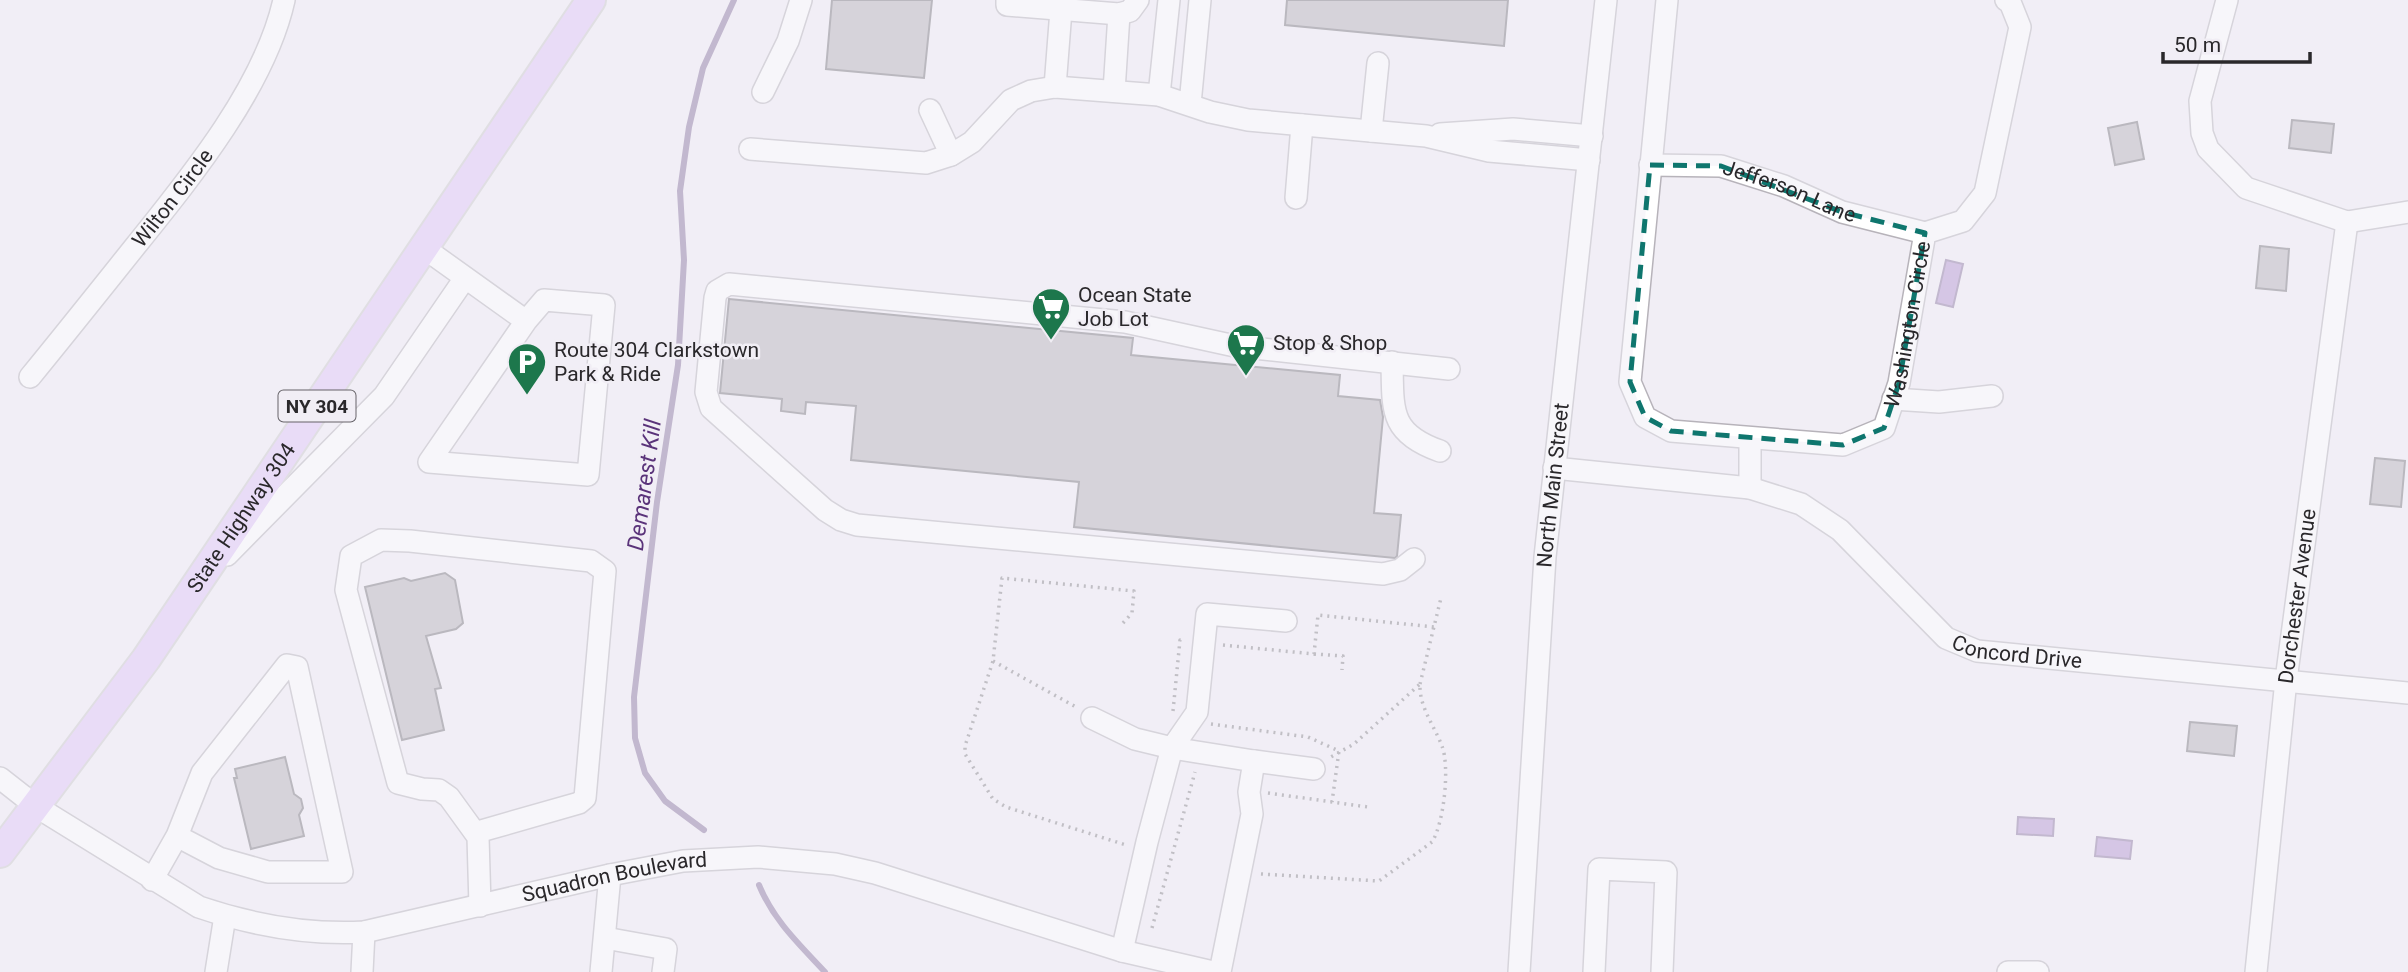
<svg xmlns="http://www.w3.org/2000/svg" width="2408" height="972" viewBox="0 0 2408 972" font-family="Roboto,sans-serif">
	<rect width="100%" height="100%" fill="#f1eef5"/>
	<g fill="#b496d1" stroke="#8b759f" stroke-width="2">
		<path d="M 1946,260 L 1963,264 L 1953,307 L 1936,303 Z"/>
		<path d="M 2018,817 L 2054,819 L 2053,836 L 2017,834 Z"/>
		<path d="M 2097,837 L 2132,841 L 2130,859 L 2095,856 Z"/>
	</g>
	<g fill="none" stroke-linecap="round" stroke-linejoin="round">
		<g stroke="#8b759f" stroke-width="6">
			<path d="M 704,830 L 665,801 L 645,773 L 635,738 L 634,697 L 657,502 L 678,365 L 684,260 L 680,191 L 689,127 L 703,68 L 734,0"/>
			<path d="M 759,885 C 774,921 799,944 825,972"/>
		</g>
	</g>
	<g fill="#b6b2b9" stroke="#79767c" stroke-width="2">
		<path d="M 832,0 L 932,0 L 924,78 L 826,69 Z"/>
		<path d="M 1287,0 L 1508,0 L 1504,46 L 1285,25 Z"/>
		<path d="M 2292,120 L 2334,124 L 2331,153 L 2289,148 Z"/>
		<path d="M 2137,122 L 2144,159 L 2115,165 L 2108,128 Z"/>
		<path d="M 2260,246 L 2289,249 L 2286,291 L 2256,288 Z"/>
		<path d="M 729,299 L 1133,338 L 1131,355 L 1340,375 L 1338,396 L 1380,400 L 1383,417 L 1374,513 L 1401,515 L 1397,556 L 1395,558 L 1074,527 L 1079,482 L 851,460 L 856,406 L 806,402 L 805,414 L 781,411 L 782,399 L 720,393 Z"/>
		<path d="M 2375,458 L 2405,461 L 2401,507 L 2370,504 Z"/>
		<path d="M 445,573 L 455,580 L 463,623 L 456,629 L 426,636 L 441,688 L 435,689 L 444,730 L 402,740 L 365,587 L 404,578 L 411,581 Z"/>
		<path d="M 2190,722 L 2237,726 L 2234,756 L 2187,751 Z"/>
		<path d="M 285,757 L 294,794 L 301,799 L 303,808 L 299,815 L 304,836 L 251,849 L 234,778 L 237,778 L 235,769 Z"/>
	</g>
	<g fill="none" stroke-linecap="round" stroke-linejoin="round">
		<g stroke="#b7b3ba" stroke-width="24">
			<g id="minor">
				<path d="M 1007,0 L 1007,5 L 1119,14 L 1130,11 L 1138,0"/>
				<path id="s1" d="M 1667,0 L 1630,382 L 1645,417 L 1671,431 L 1843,445 L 1884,428 L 1899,383 L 1925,233 L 1963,221 L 1985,193 L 2020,27 L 2010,2 L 2006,0"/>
				<path d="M 2227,0 L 2200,101 L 2202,133 L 2208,149 L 2246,188 L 2347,222 L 2408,212"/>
				<path d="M 1055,87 L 1061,10"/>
				<path d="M 1114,91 L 1119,14"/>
				<path d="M 763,92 L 788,41 L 801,0"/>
				<path d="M 1159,95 L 1169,0"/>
				<path d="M 1190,104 L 1200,0"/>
				<path d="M 930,110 L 951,155"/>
				<path d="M 1371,131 L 1378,63"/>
				<path d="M 1440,134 L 1513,129 L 1592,136"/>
				<path d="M 750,149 L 926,163 L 951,155 L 972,142 L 1011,100 L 1031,91 L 1055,87 L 1159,95 L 1210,112 L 1248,120 L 1426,136 L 1489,151 L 1589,160"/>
				<path id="s2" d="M 1650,165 L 1721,166 L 1784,186 L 1842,212 L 1925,233"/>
				<path d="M 1296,198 L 1302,125"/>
				<path d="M 424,248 L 526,321 L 429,462 L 588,475 L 604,305 L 544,300 L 526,321"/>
				<path d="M 1392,362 C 1393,410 1389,433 1440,451"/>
				<path id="s3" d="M 30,377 C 66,333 101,289 137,244 C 191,177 265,86 284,0"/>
				<path d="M 1893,399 L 1939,402 L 1992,396"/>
				<path d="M 1750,439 L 1750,488"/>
				<path id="s4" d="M 1554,468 L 1750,488 L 1801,504 L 1840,530 L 1946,638 L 1977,651 L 2408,693"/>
				<path d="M 227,555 L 384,396 L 465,278"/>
				<path d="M 1414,559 L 1400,570 L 1383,574 L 857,525 L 841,520 L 825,510 L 711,408 L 706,392 L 715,298 L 717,291 L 729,284 L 1125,322 L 1235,346 L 1449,369"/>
				<path d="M 1092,718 L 1135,739 L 1172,748 L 1254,761 L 1249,792 L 1252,814 L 1220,972"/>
				<path d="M 1254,761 L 1314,769"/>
				<path id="s5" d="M 0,778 L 37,807 L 199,907 C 252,925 308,935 364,932 L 610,875 L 683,861 L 758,857 L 835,864 L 875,873 L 1122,951 L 1213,972"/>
				<path d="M 478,837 L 449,797 L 439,790 L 422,789 L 398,783 L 346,590 L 351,556 L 381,540 L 410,541 L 591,561 L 605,571 L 585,798 L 579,803 L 481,831 L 478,837 L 480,906"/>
				<path d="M 152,880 L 177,836 L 219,858 L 268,872 L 342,872 L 297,667 L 287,665 L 202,773 L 177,836"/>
				<path d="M 605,938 L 666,949 L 663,972"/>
				<path d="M 1122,951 L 1147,842 L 1172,748 L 1197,712 L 1207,614 L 1286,621"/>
				<path d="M 216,972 L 225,916"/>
				<path d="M 362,972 L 364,932"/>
				<path d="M 601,972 L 610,875"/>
				<path id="s6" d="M 1519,972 L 1545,557 L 1606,0"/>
				<path d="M 1594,972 L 1599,869 L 1666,872 L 1662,972"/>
				<path d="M 2008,972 L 2038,972"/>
				<path id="s7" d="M 2256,972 L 2286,680 L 2347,222"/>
			</g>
		</g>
		<g stroke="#cccbcc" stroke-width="32">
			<g id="major">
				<path id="s8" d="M 0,853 L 146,659 L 591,0"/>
			</g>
		</g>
		<g stroke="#88868b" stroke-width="3.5" stroke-dasharray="2 5" stroke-linecap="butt">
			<path d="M 1123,623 L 1132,613 L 1134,591 L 1002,578 L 993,661 L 965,746 L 965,754 L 993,799 L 1006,807 L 1126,845"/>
			<path d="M 1223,645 L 1314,654 L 1318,615 L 1434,627"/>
			<path d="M 1314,654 L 1343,656 L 1342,670"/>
			<path d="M 993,661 L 1076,707"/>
			<path d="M 1420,684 L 1441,598"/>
			<path d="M 1173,711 L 1180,640 L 1185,640"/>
			<path d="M 1211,724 L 1308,737 L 1339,751 L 1332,802"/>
			<path d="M 1268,793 L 1368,807"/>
			<path d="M 1261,874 L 1379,881 L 1432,842 C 1444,823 1450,767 1442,746 C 1434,725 1419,707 1420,684 L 1354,744 L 1329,758"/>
			<path d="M 1152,928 L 1195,772"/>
		</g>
		<use href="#minor" stroke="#fff" stroke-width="21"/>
		<use href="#major" stroke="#e0c5f8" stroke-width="28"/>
	</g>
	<path d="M0 0H2408V972H0ZM 1650,165 L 1721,166 L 1842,212 L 1925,233 L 1899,383 L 1884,428 L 1843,445 L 1671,431 L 1645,417 L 1630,382 Z" fill="#f1eef5" fill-opacity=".55" fill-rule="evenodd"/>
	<path fill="none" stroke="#0f766e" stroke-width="5" stroke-dasharray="14 9" stroke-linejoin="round" d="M 1650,165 L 1721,166 L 1842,212 L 1925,233 L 1899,383 L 1884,428 L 1843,445 L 1671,431 L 1645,417 L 1630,382 Z"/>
	<defs>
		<g id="supermarket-pin" transform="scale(2.0125)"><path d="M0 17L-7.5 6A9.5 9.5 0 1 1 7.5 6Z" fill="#1d774c" stroke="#f1eef5"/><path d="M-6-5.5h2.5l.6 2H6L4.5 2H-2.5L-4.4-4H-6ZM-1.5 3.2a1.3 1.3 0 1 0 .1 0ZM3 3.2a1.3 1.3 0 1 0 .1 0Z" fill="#fff"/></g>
		<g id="parking-pin" transform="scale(2.0125)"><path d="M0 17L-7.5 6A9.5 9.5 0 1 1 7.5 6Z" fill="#1d774c" stroke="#f1eef5"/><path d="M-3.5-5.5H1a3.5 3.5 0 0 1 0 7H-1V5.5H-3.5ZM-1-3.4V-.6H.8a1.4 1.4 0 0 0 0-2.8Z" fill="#fff"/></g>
	</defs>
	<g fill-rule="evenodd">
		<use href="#supermarket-pin" x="1051" y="307"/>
		<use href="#supermarket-pin" x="1246" y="343"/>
		<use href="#parking-pin" x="527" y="362"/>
	</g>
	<g text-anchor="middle" stroke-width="5" stroke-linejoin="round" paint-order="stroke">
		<rect fill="#f1eef5" stroke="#666368" stroke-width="2" x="278.5" y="390.5" width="77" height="31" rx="5"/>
		<g font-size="19" font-weight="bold" fill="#2a282b">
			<text x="317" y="413">NY 304</text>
		</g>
		<g font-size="21" fill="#2a282b" stroke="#f1eef5">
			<text dy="7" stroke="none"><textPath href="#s2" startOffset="144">Jefferson Lane</textPath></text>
			<text dy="7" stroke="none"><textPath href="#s3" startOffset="229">Wilton Circle</textPath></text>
			<text dy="7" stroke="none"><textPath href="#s1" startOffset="775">Washington Circle</textPath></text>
			<text dy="7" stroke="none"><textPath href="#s6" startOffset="488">North Main Street</textPath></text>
			<text dy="7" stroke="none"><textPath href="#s8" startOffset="413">State Highway 304</textPath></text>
			<text dy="7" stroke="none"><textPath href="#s7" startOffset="378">Dorchester Avenue</textPath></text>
			<text dy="7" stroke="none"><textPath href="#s4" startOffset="522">Concord Drive</textPath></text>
			<text dy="7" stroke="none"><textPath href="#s5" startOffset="662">Squadron Boulevard</textPath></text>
		</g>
		<g font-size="21" fill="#2a282b" stroke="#f1eef5" text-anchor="start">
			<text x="1078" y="302">Ocean State<tspan x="1078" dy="24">Job Lot</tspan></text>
			<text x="1273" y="350">Stop &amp; Shop</text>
			<text x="554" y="357">Route 304 Clarkstown<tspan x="554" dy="24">Park &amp; Ride</tspan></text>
		</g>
		<g font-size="23" font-style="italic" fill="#5a337a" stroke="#f1eef5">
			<text transform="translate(644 485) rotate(-82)" y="8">Demarest Kill</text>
		</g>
	</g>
	<path d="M2163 52v10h147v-10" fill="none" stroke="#2a282b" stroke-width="3.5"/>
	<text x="2174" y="52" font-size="21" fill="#2a282b" stroke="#f1eef5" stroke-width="5" paint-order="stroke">50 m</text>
</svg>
